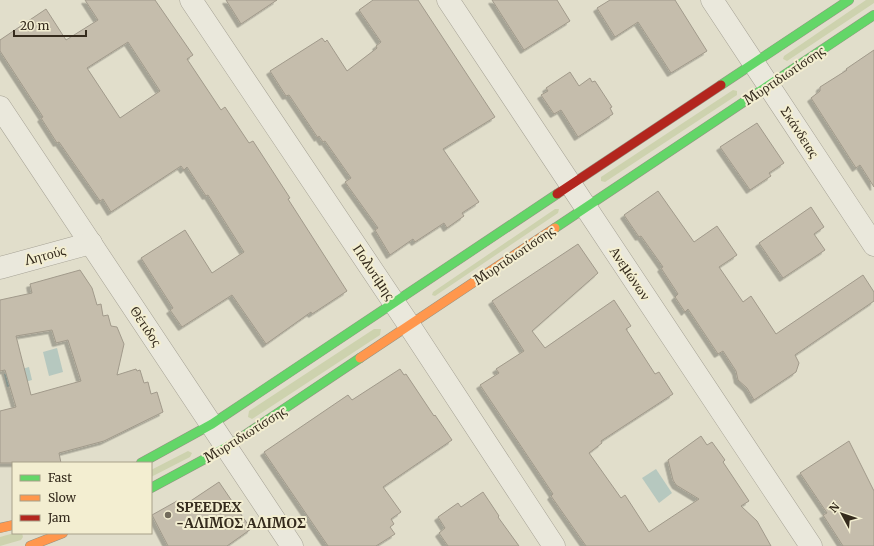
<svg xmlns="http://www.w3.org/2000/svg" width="874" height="546" viewBox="0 0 874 546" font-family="Merriweather,serif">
	<defs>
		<filter id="shadow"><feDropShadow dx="-3.5" dy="3.5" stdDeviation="0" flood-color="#0004"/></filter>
	</defs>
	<rect width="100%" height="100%" fill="#e1decb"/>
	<g fill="#cdd2ae">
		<path d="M 866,0 L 874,0 L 874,3 L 787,61 L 783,59 L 784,56 Z"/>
		<path d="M 733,90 L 737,91 L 737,95 L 605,182 L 601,181 L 601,177 Z"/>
		<path d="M 555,209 L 559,209 L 558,213 L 435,296 L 432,295 L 433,292 Z"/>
		<path d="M 374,329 L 381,329 L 380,335 L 252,419 L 248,417 L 249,411 Z"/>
		<path d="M 188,451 L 192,453 L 190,457 L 151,477 L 151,470 Z"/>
		<path d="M 14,533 L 22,533 L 23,537 L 21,540 L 0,546 L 0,537 Z"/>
	</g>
	<g fill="#b6c8bf">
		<path d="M 57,348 L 63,372 L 49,376 L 43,352 Z"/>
		<path d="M 29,367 L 32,380 L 7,387 L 4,374 Z"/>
		<path d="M 656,469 L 672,493 L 659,503 L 642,478 Z"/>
	</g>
	<g fill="#c5bdac" stroke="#a19a8b" fill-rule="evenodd" filter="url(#shadow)">
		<path d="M 85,0 L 155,0 L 193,55 L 187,59 L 221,110 L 225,107 L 249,143 L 253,141 L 290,198 L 288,199 L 347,291 L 312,314 L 311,312 L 266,344 L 232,295 L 182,327 L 170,310 L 173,308 L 141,258 L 185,230 L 212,273 L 244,252 L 208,195 L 206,196 L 187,167 L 184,170 L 181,166 L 111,212 L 103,199 L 100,201 L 59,142 L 57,143 L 41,118 L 43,117 L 0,51 L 0,40 L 46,9 L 66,40 L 98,20 ZM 128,42 L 160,91 L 120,118 L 87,68 Z"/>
		<path d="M 226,0 L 277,0 L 241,24 Z"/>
		<path d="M 373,0 L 418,0 L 495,117 L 443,149 L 479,202 L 462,213 L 464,216 L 447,228 L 444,223 L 415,242 L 413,239 L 390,255 L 375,230 L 378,228 L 345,182 L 351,178 L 325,141 L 323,142 L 319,136 L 318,138 L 289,95 L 286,96 L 270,71 L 322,38 L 325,42 L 327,40 L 347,71 L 377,48 L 376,46 L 381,42 L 359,10 Z"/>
		<path d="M 492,0 L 557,0 L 570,21 L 524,50 Z"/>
		<path d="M 610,0 L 675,0 L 707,51 L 671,73 L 638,22 L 615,37 L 597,8 Z"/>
		<path d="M 874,50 L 874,187 L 860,165 L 856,168 L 811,98 L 820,91 L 820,87 L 847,70 L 846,69 Z"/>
		<path d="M 570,72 L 579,86 L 590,78 L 592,82 L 595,81 L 612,107 L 610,108 L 613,114 L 578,137 L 561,110 L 554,114 L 541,95 L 548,91 L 546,88 Z"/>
		<path d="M 757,123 L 784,163 L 769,173 L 771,176 L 750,190 L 720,147 Z"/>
		<path d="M 658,191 L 694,242 L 717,226 L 737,255 L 719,267 L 743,302 L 751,296 L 776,334 L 863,275 L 874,292 L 874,301 L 795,355 L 799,363 L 796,372 L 754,400 L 747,388 L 738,380 L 736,371 L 723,351 L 718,354 L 688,309 L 685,312 L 675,297 L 678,294 L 661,268 L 663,267 L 641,236 L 639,237 L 624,215 Z"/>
		<path d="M 811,207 L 824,227 L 814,234 L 825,250 L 783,278 L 759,243 Z"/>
		<path d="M 578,244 L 598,273 L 532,331 L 545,348 L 614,300 L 631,326 L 626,329 L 655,374 L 659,372 L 673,394 L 601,441 L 602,443 L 589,453 L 621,498 L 625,495 L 649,532 L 699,499 L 676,485 L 673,480 L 668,460 L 701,436 L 707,445 L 712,442 L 725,460 L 723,462 L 749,501 L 741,506 L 757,521 L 771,546 L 586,546 L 551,496 L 553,494 L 480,385 L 499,373 L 496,369 L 524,351 L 492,301 Z"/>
		<path d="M 80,270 L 92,288 L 97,305 L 101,304 L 103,316 L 108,315 L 111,326 L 117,327 L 124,344 L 117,375 L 136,369 L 137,371 L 140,370 L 144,383 L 148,382 L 151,394 L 157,392 L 163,412 L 104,441 L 59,453 L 61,463 L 0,463 L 0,411 L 16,407 L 5,370 L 0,371 L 0,300 L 32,293 L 30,284 ZM 52,330 L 56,343 L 68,340 L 81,381 L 31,395 L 16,336 Z"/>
		<path d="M 400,369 L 404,375 L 406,374 L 434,416 L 435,415 L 452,440 L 383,487 L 401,512 L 391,519 L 394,524 L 390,527 L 395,534 L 376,546 L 328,546 L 264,452 L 348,395 L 352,400 Z"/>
		<path d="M 849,441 L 874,491 L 874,546 L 843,546 L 823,515 L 827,513 L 800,473 Z"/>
		<path d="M 219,482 L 251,529 L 227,546 L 168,546 L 152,515 L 177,501 L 180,508 Z"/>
		<path d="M 483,492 L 499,516 L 498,517 L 519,546 L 448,546 L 439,533 L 445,528 L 438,517 L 458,503 L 461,507 Z"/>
	</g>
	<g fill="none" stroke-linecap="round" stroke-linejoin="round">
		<g stroke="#a6a295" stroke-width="23">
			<g id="street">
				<path d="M 191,0 L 409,325 L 554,546"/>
				<path d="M 448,0 L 811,546"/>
				<path d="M 712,0 L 874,245"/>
				<path d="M 0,107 L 292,546"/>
				<path d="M 0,268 L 91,243"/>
			</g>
		</g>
		<g stroke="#969284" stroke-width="10">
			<g id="fast">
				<path d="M 721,85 L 849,0"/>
				<path d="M 555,228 L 874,15"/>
				<path d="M 141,463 L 212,424 L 557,194"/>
				<path d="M 151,488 L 227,447 L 360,358"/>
			</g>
		</g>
		<g stroke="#969284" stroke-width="10">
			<g id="slow">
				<path d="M 360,358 L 555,228"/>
				<path d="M 0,528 L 13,525"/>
				<path d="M 30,546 L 63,533"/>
			</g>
		</g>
		<g stroke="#969284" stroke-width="10">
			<path id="jam" d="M 557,194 L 721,85"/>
		</g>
		<use href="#street" stroke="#eae8dc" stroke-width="22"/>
		<use href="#fast" stroke="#63d668" stroke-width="9"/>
		<use href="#slow" stroke="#ff974d" stroke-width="9"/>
		<use href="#jam" stroke="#b3261e" stroke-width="9"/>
	</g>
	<circle fill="#716a5a" stroke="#f3eed1" stroke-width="1.5" cx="168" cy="515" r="4"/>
	<g text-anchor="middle" stroke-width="4" stroke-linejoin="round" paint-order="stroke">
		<g font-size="14" fill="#352b1d" stroke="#f3eed1">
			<text transform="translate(784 75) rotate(-34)" y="5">Μυρτιδιωτίσσης</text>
			<text transform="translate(800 132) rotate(57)" y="5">Σκάνδειας</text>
			<text transform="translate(45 255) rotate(-15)" y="5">Λητούς</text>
			<text transform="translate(514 255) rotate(-34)" y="5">Μυρτιδιωτίσσης</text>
			<text transform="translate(374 272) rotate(56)" y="5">Πολυτίμης</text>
			<text transform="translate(630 273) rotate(56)" y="5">Ανεμώνων</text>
			<text transform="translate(146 326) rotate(56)" y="5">Θέτιδος</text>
			<text transform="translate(245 434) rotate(-32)" y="5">Μυρτιδιωτίσσης</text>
		</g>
		<g font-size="14" font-weight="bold" fill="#352b1d" stroke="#f3eed1" text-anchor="start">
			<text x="176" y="512">SPEEDEX<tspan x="176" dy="16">-ΑΛΙΜΟΣ ΑΛΙΜΟΣ</tspan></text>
		</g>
	</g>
	<rect x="12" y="462" width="140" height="72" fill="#f3eed1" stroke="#a7a089"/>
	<rect x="20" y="475" width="20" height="6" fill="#63d668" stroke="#a7a089"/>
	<text x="48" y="482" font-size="12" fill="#352b1d">Fast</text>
	<rect x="20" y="495" width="20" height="6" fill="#ff974d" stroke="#a7a089"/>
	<text x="48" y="502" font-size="12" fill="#352b1d">Slow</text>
	<rect x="20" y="515" width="20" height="6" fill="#b3261e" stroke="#a7a089"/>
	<text x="48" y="522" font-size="12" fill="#352b1d">Jam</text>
	<g transform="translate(842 514) rotate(310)" stroke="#f3eed1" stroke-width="3" paint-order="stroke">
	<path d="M0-3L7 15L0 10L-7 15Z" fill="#352b1d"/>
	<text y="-6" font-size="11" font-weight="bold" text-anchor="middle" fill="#352b1d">N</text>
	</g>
	<path d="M14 30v6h72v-6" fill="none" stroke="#352b1d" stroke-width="2"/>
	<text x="20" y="30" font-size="12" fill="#352b1d" stroke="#f3eed1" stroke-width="3" paint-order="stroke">20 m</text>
</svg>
